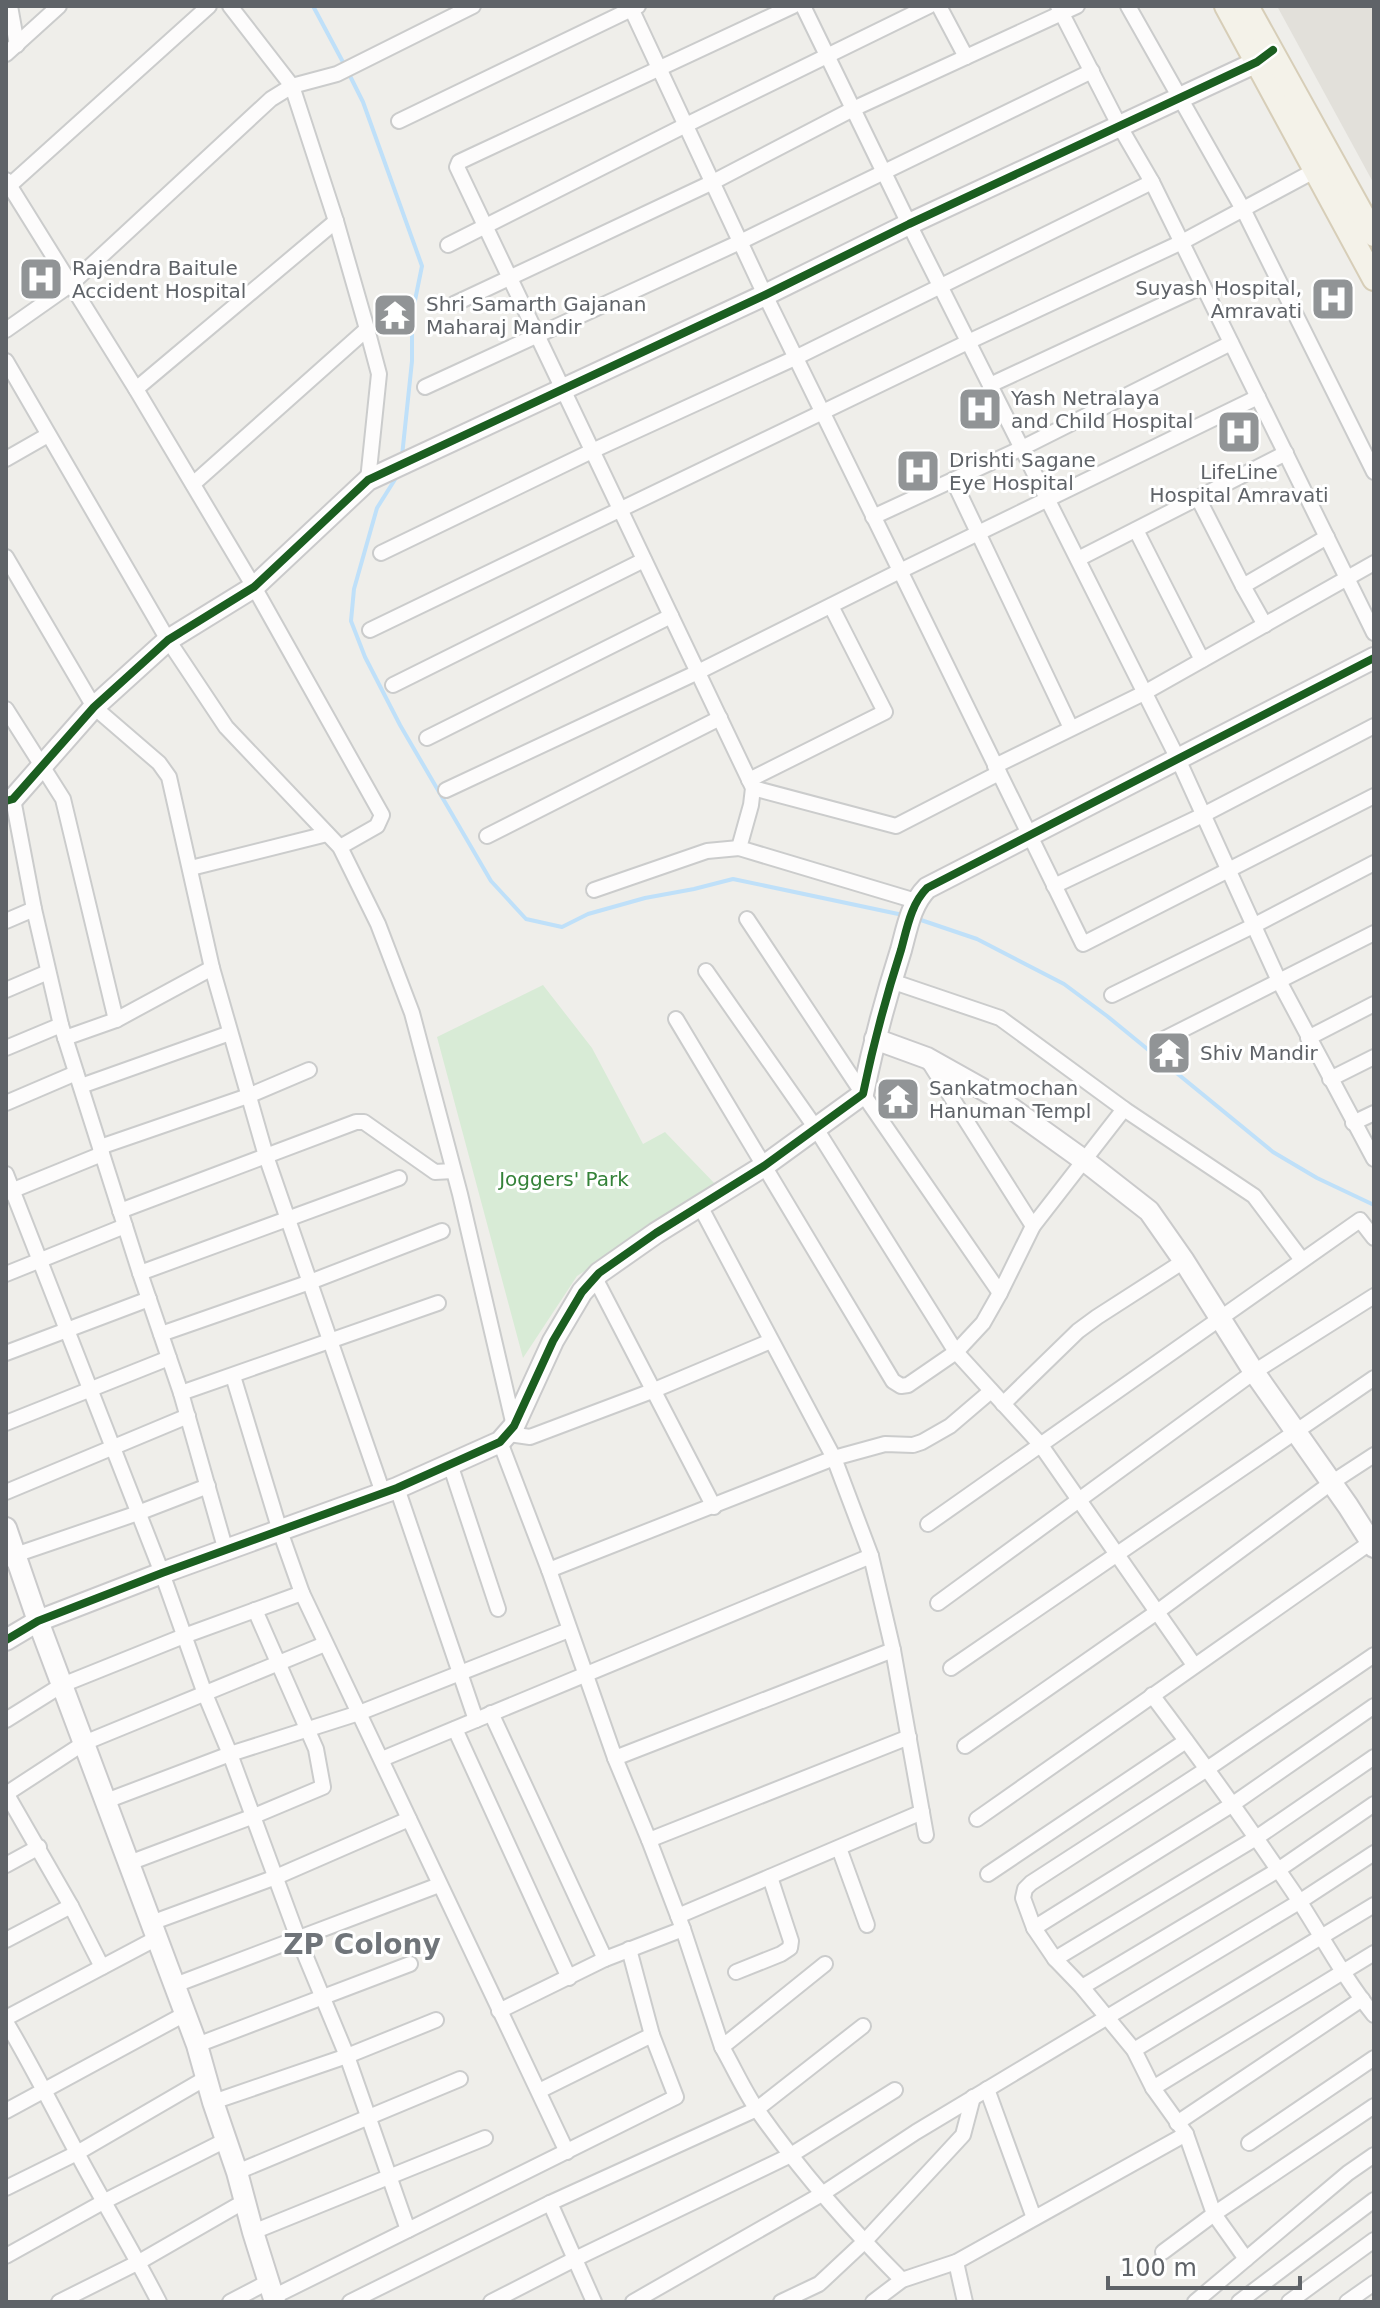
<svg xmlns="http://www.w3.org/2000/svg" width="1380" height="2308" viewBox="0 0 1380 2308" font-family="'DejaVu Sans',sans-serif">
	<rect width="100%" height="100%" fill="#efeeea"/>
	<path fill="#e2e0da" d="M 1277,6 L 1374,6 L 1374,184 Z"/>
	<path fill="#d8ebd6" d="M 543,985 L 592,1048 L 643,1144 L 665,1132 L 718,1187 L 577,1276 L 523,1358 L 437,1037 Z"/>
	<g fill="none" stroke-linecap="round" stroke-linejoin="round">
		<g stroke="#bfe0f9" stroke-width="4">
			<path d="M 313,6 L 344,64"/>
			<path d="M 348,72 L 363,102 L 422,266 L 412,315 L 412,361 L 402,456"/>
			<path d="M 399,473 L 377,508 L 354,589 L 351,621 L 365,657 L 400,725 L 491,881 L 526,919 L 562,927 L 588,914 L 645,898 L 694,889 L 733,879 L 903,915"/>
			<path d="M 915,918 L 977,939 L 1064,984 L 1107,1016 L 1273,1152 L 1317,1178 L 1374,1205"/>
		</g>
		<g stroke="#cbcccc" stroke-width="18">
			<g id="street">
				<path d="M 10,6 L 17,45"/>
				<path d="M 230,6 L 292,86 L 336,221 L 367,329 L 379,374 L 368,480"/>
				<path d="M 630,6 L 765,295 L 1083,944 L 1374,796"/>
				<path d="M 793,6 L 476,154 L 459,162 L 457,167 L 753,788 L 751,805 L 739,848 L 916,901"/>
				<path d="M 803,6 L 909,224 L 1178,759 L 1279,981 L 1374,1159"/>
				<path d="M 939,6 L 966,57"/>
				<path d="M 1058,6 L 1120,127 L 1152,182 L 1374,633"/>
				<path d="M 1128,6 L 1244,211 L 1374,472"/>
				<path d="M 6,54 L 59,6"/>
				<path d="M 399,121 L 638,6"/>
				<path d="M 6,180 L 136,389 L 254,587 L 382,815 L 377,826 L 340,847"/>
				<path d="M 9,186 L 209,6"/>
				<path d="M 448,245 L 686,125 L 929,6"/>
				<path d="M 454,304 L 713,182 L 853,109 L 1077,6"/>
				<path d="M 6,330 L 70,285 L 271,99 L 292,86 L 337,74 L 473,6"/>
				<path d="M 6,361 L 168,640 L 226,727 L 340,847 L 378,924 L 412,1013 L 460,1194 L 514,1426"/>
				<path d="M 990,385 L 1203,286"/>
				<path d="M 425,387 L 740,242 L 1092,71"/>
				<path d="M 136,389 L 336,221"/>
				<path d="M 6,459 L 48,435"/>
				<path d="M 953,480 L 1071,728"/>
				<path d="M 193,484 L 367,329"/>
				<path d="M 1198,498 L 1243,586 L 1265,625"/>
				<path d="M 873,517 L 1022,448 L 1231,343"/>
				<path d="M 1136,530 L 1202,660"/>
				<path d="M 381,553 L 592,451 L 795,358 L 1152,182"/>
				<path d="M 6,557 L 94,707 L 159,763 L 169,777 L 212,968 L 266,1156 L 383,1493"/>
				<path d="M 1078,559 L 1286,453"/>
				<path d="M 1243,586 L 1327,537"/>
				<path d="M 370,630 L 968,342 L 1182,242 L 1314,171"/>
				<path d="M 393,685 L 644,560"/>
				<path d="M 6,709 L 63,799 L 116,1020"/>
				<path d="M 427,738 L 671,616"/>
				<path d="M 995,766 L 1144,693 L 1374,563"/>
				<path d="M 749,780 L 885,712 L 831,606"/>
				<path d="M 753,788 L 896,826 L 999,773"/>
				<path d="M 446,790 L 698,672 L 900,571 L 1258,397"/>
				<path d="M 13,799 L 34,909 L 61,1025 L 140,1273 L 181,1393 L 226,1551"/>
				<path d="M 487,836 L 720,718"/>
				<path d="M 191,868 L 327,834"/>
				<path d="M 1054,886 L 1203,815 L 1374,726"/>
				<path d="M 594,890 L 707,851 L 739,848"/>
				<path d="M 747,919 L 863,1094 L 1000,1293"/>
				<path d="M 6,921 L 34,909"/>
				<path d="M 706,971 L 815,1127 L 956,1352 L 1040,1444 L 1194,1665"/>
				<path d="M 891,981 L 1000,1018 L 1124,1109 L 1254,1196 L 1302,1260"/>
				<path d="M 6,990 L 48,972"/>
				<path d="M 1112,995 L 1253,926 L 1374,863"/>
				<path d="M 676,1019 L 893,1381 L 901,1386 L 908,1385 L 956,1352 L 983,1323 L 1000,1293 L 1033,1226 L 1124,1109"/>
				<path d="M 65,1038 L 116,1020 L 212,968"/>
				<path d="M 1308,1038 L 1374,1004"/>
				<path d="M 1160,1041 L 1374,933"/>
				<path d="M 6,1048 L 61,1025"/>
				<path d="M 929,1062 L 1033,1226"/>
				<path d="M 1330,1079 L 1374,1057"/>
				<path d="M 81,1086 L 230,1033"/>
				<path d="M 6,1103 L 76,1073"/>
				<path d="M 1353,1123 L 1374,1113"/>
				<path d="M 100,1147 L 248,1096 L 309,1070"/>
				<path d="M 6,1174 L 162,1573 L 205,1694 L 230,1754 L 298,1938 L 347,2056 L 408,2230"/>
				<path d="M 6,1193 L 102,1154"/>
				<path d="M 700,1206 L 834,1458 L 871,1556 L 893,1650 L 926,1835"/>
				<path d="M 120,1211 L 356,1122 L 364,1122 L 435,1172 L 453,1171"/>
				<path d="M 140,1273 L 399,1178"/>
				<path d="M 6,1274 L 125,1226"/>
				<path d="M 595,1278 L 714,1507"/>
				<path d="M 161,1334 L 310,1282 L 442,1231"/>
				<path d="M 6,1353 L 149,1299"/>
				<path d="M 233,1376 L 280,1531 L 302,1593 L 567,2152"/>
				<path d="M 181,1393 L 438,1303"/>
				<path d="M 1003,1404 L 1078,1331 L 1097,1317 L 1184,1261"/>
				<path d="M 6,1423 L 169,1358"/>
				<path d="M 509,1434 L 530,1437 L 652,1391 L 771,1341"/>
				<path d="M 500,1442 L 549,1570 L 615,1758 L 649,1840 L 683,1929 L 722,2047 L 825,1964"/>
				<path d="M 450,1464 L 498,1609"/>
				<path d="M 397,1488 L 476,1720"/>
				<path d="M 6,1492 L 188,1416"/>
				<path d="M 928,1524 L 1360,1220 L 1374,1238"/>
				<path d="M 6,1560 L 15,1555 L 138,1513 L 208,1486"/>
				<path d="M 549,1570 L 834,1458 L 885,1444 L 913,1445 L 922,1442 L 950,1426 L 991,1391"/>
				<path d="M 938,1603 L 1254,1372 L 1374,1296"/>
				<path d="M 951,1668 L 1374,1378"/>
				<path d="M 1152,1695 C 1201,1760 1248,1825 1294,1893 C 1321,1934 1343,1977 1374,2015"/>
				<path d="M 491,1713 L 605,1959"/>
				<path d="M 6,1720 L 62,1685 L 184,1636 L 302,1593"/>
				<path d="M 455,1729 L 569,1978"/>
				<path d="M 965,1746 L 1157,1612 L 1331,1483 L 1374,1455"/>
				<path d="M 615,1758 L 893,1650"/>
				<path d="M 382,1759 L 871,1556"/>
				<path d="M 6,1793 L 71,1906 L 102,1967"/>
				<path d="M 6,1794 L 84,1743 L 325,1644"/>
				<path d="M 106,1801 L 230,1754 L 359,1713 L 569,1630"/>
				<path d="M 977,1819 L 1374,1540"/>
				<path d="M 649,1840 L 909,1737"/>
				<path d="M 839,1848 L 867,1925"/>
				<path d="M 129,1863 L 254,1816 L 323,1787 L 316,1749 L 255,1610"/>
				<path d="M 6,1865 L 39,1847"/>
				<path d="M 988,1874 L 1186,1741"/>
				<path d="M 678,1916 L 922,1812"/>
				<path d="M 151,1923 L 276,1877 L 409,1819"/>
				<path d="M 1034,1928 L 1233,1804 L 1374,1706"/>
				<path d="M 6,1940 L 71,1906"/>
				<path d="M 1055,1959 L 1256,1838 L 1374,1757"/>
				<path d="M 736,1972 L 781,1954 L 790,1948 L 791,1941 L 770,1877"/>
				<path d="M 175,1985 L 439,1885"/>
				<path d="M 1082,1987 L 1278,1870 L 1374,1804"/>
				<path d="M 499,2011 L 605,1959 L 683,1929"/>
				<path d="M 6,2018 L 157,1938"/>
				<path d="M 6,2022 C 31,2064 53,2108 76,2151 C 103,2202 133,2251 159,2302"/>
				<path d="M 197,2045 L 410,1964"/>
				<path d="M 722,2047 C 734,2068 744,2091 758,2111 C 801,2172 850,2228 902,2280"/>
				<path d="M 1134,2050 L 1374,1905"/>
				<path d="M 1153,2088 L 1374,1953"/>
				<path d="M 987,2089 L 1034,2218"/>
				<path d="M 539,2091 L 652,2035"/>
				<path d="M 213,2102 L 347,2056 L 436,2020"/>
				<path d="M 6,2111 L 185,2014"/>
				<path d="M 1177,2123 L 1362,1999"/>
				<path d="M 1249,2143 L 1374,2058"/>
				<path d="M 237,2172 L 460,2079"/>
				<path d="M 6,2188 L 77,2153 L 206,2078"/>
				<path d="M 550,2203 L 594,2302"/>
				<path d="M 253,2232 L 485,2138"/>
				<path d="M 1163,2252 L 1214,2214 L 1374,2106"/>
				<path d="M 6,2256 L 105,2201 L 226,2140"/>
				<path d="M 1246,2259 L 1214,2214 L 1186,2134 L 1153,2088 L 1134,2050 L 1082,1987 L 1055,1959 L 1034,1928 L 1023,1898 L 1025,1889 L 1031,1883 L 1207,1769 L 1374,1655"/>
				<path d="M 956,2262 L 965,2302"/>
				<path d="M 273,2297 L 676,2097 L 652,2035 L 629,1949"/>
				<path d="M 59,2302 L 139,2262 L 245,2201"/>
				<path d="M 230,2302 L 268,2282"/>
				<path d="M 350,2302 L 550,2203 L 757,2109 L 863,2026"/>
				<path d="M 491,2302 L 575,2259 L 791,2155 L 895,2090"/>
				<path d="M 633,2302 L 822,2194 L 916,2132 L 1299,1902 L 1374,1853"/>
				<path d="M 781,2302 L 819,2284 L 864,2242 L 963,2135 L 973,2097"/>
				<path d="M 873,2302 L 902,2280 L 956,2262 L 1186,2134"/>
				<path d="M 1195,2302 L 1348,2173 L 1374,2155"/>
				<path d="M 1239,2302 L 1374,2200"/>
				<path d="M 1289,2302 L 1374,2240"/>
				<path d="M 1347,2302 L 1374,2283"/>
			</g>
		</g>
		<g stroke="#cacacb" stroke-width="24">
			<g id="secondary">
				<path d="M 6,801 L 13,799 L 94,707 L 168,640 L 254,587 L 368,480 L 765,295 L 909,224 L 1257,62 L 1268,53"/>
				<path d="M 875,1039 L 927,1058 L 993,1095 L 1085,1161 L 1149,1211 L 1184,1261 L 1254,1372 L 1348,1506 L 1374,1547"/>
				<path d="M 6,1528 L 38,1621 L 197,2045 L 213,2102 L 237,2172 L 253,2232 L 275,2302"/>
				<path d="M 6,1640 L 38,1621 L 162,1573 L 397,1488 L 500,1442 L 514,1426 L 553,1341 L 582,1292 L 599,1273 L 656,1233 L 764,1166 L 863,1094 C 873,1045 886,997 901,950 C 907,928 911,904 927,888 L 1374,658"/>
			</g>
		</g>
		<g stroke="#d7ceb8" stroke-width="26">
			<g id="primary">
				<path d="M 1226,6 L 1374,279"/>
				<path d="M 1247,6 L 1374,235"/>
			</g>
		</g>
		<use href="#street" stroke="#fdfcfc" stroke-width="14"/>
		<use href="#secondary" stroke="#fdfcfc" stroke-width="20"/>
		<use href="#primary" stroke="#f4f2e9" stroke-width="22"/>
		<g stroke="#fff" stroke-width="13">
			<g id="cycleway">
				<path d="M 6,801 L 13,799 L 94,707 L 168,640 L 254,587 L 368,480 L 765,295 L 909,224 L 1257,62 L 1273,50"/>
				<path d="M 6,1640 L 38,1621 L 162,1573 L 397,1488 L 500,1442 L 514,1426 L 553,1341 L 582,1292 L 599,1273 L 656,1233 L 764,1166 L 863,1094 C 873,1045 886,997 901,950 C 907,928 911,904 927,888 L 1374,658"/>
			</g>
		</g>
		<use href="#cycleway" stroke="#1b5e20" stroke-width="8"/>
	</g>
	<defs>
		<g id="hospital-square" transform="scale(2.3)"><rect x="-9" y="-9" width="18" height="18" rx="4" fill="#919496" stroke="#fff"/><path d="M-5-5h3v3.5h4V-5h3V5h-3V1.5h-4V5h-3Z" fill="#fff"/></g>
		<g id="temple-square" transform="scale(2.3)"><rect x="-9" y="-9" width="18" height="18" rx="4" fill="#919496" stroke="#fff"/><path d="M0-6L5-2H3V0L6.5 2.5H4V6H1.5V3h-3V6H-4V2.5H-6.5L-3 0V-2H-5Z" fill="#fff"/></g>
	</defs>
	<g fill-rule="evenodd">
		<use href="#hospital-square" x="41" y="279"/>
		<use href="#hospital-square" x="1333" y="299"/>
		<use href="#temple-square" x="395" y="315"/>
		<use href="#hospital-square" x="980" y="409"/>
		<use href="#hospital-square" x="1239" y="432"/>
		<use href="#hospital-square" x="918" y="471"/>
		<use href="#temple-square" x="1169" y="1053"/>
		<use href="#temple-square" x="898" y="1099"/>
	</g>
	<g text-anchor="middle" stroke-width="6" stroke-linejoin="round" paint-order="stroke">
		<g font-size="20" fill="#5f6368" stroke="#fff" text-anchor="start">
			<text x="72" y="275">Rajendra Baitule<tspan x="72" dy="23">Accident Hospital</tspan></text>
			<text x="1302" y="295" text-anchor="end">Suyash Hospital,<tspan x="1302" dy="23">Amravati</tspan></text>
			<text x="426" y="311">Shri Samarth Gajanan<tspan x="426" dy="23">Maharaj Mandir</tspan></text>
			<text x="1011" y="405">Yash Netralaya<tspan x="1011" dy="23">and Child Hospital</tspan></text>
			<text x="949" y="467">Drishti Sagane<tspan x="949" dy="23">Eye Hospital</tspan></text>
			<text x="1239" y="479" text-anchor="middle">LifeLine<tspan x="1239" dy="23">Hospital Amravati</tspan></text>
			<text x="1200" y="1060">Shiv Mandir</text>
			<text x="929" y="1095">Sankatmochan<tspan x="929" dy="23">Hanuman Templ</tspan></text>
		</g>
		<g font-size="20" fill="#348238" stroke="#fff">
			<text x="564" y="1186">Joggers' Park</text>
		</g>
		<g font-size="28" font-weight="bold" fill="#70757a" stroke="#fff">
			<text x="362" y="1954">ZP Colony</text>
		</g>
	</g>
	<rect width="1380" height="2308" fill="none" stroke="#5f6368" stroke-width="16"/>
	<path d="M1108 2276v12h192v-12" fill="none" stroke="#5f6368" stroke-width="4"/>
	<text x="1120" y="2276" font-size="24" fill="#5f6368" stroke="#ffffff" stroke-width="6" paint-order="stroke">100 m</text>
</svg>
